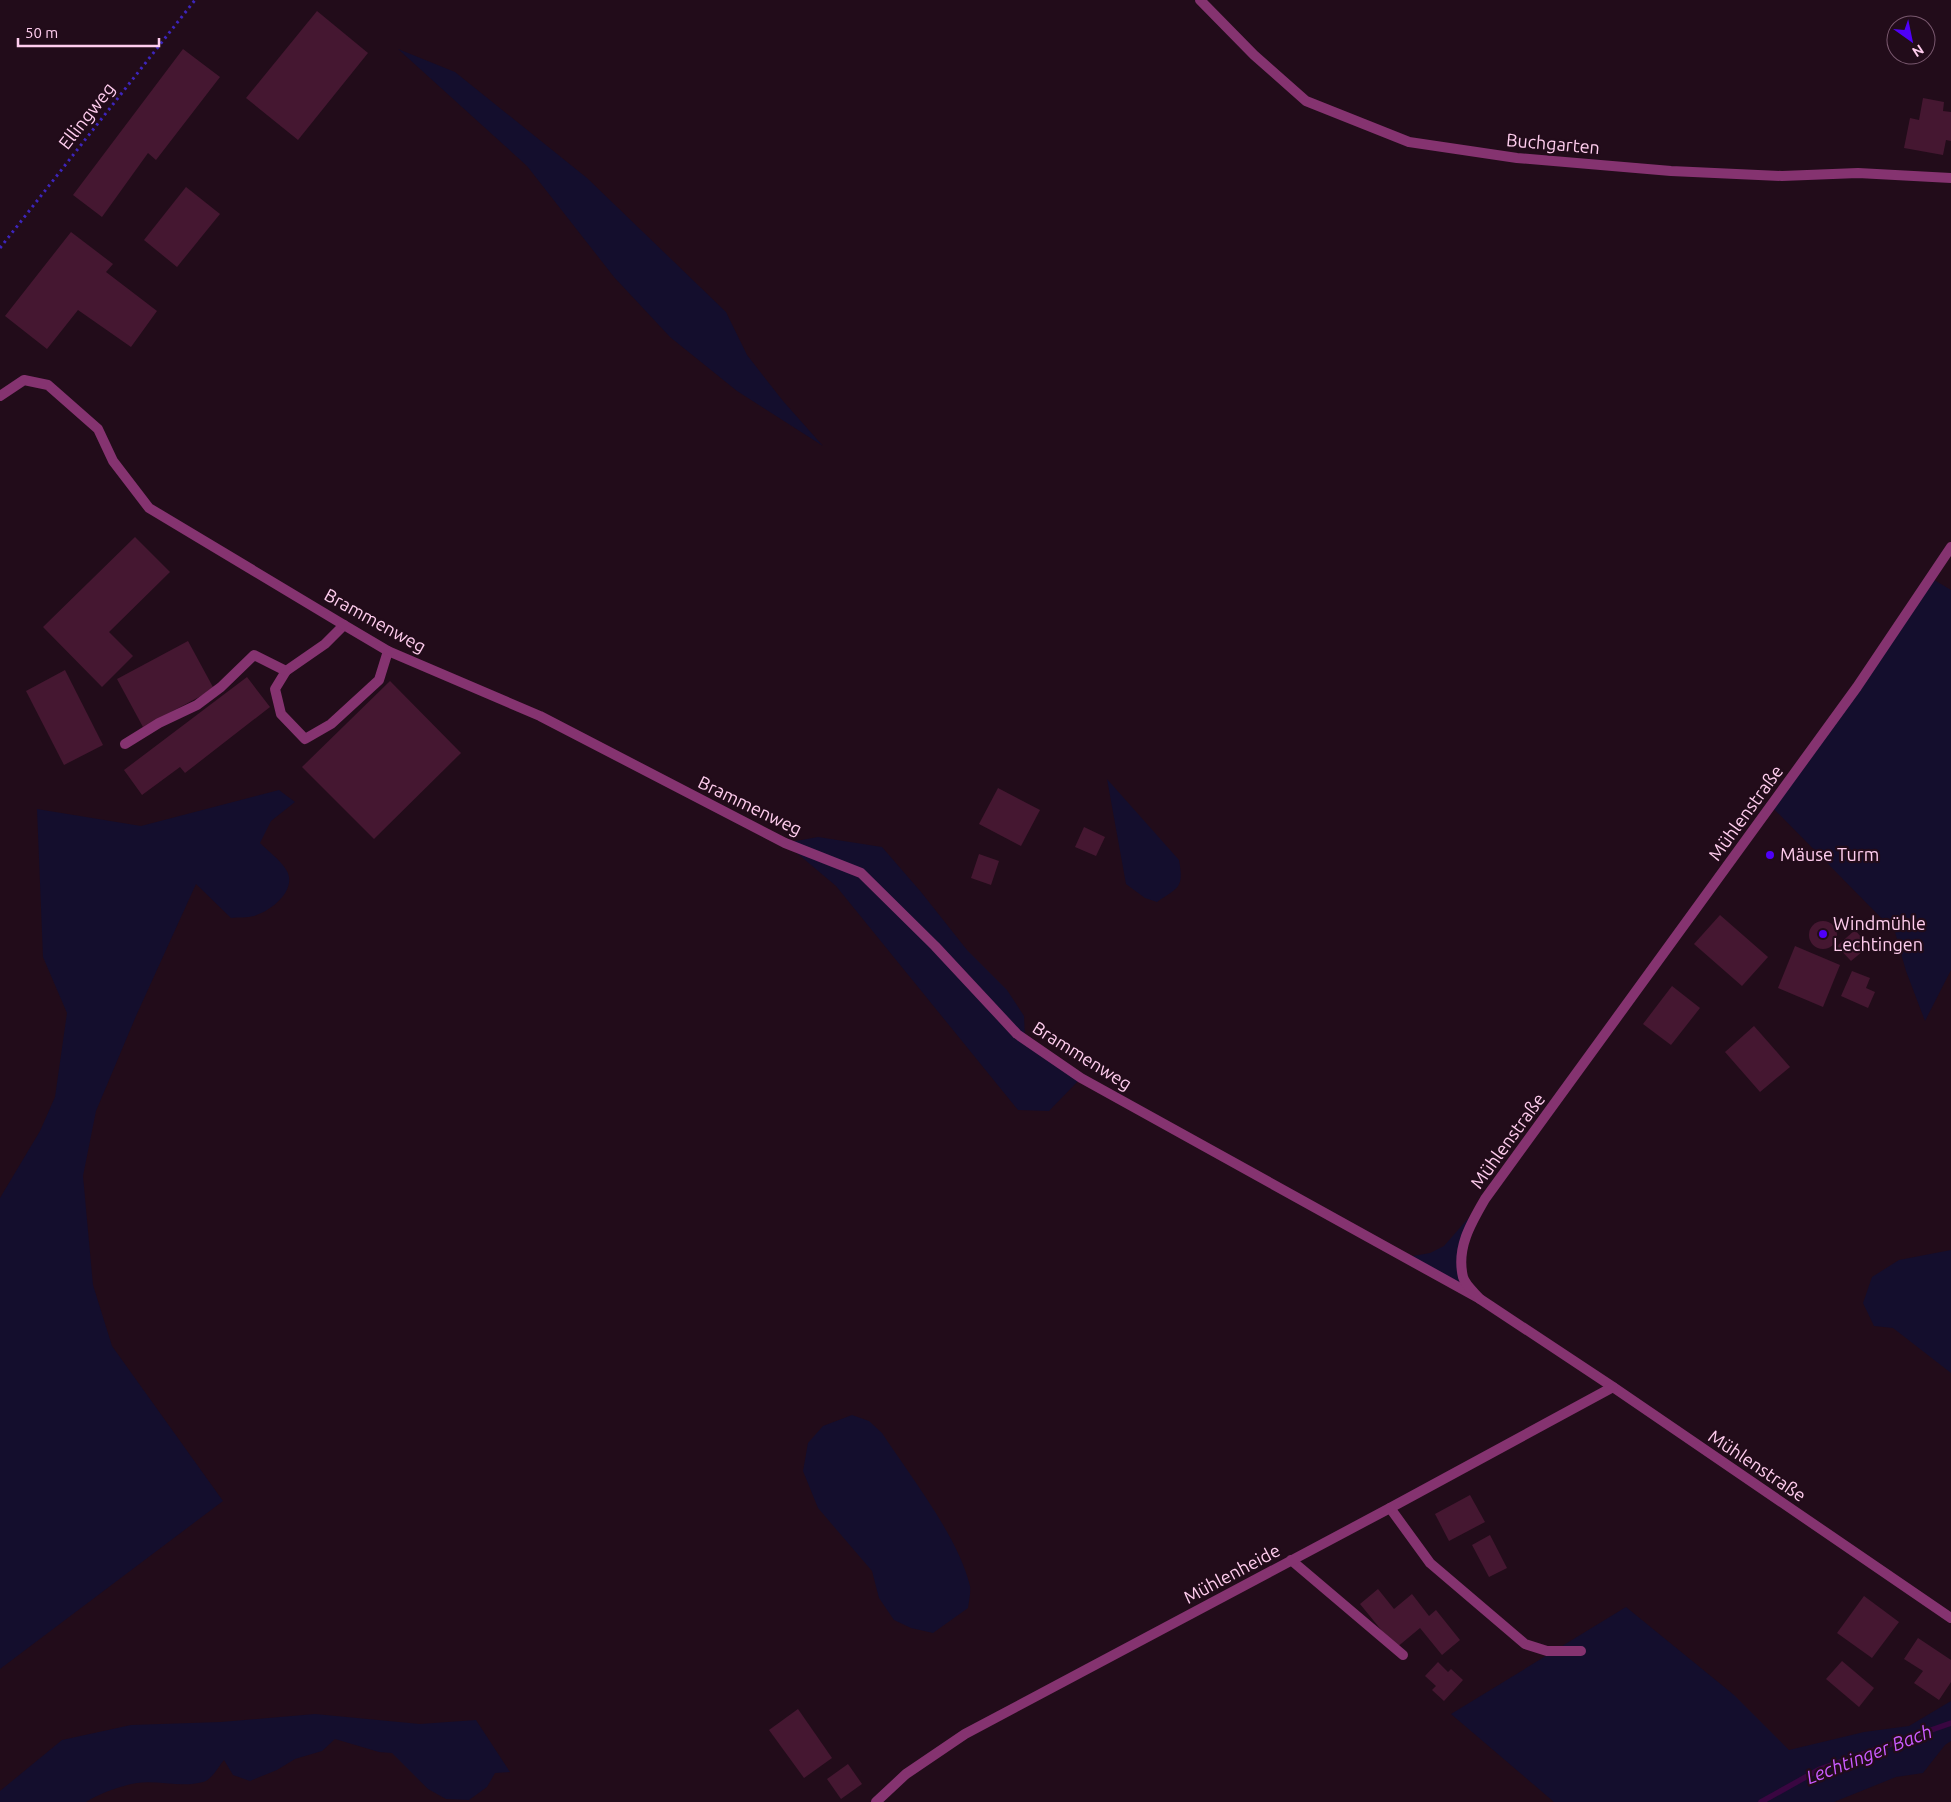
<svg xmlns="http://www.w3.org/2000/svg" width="1951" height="1802" viewBox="0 0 1951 1802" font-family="Ubuntu,sans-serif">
	<rect width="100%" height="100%" fill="#220c1a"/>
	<g fill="#140e2d">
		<path d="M 398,49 L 455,72 L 587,178 L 726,312 L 747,355 L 783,401 L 823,446 L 737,391 L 670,337 L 614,277 L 527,166 Z"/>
		<path d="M 1931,578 L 1951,590 L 1951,970 L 1925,1021 L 1906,971 L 1895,932 L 1771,806 Z"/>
		<path d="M 1107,779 L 1179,860 C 1184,888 1179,887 1157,902 L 1145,898 L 1126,884 Z"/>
		<path d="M 279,790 L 295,802 L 271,821 L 260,843 C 268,851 279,859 285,868 C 300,888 272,911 254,916 C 247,918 239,917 231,918 L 196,884 L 136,1016 L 96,1111 L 83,1176 L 93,1285 L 112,1346 L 223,1501 L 0,1669 L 0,1198 L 40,1131 L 55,1097 L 67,1013 L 43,957 L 37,809 L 141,826 Z"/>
		<path d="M 818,837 L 882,847 L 921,892 L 967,950 L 1007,990 L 1024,1016 L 1025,1039 L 1081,1078 L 1049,1111 L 1018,1110 L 836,886 L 785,843 Z"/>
		<path d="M 1485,1199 L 1466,1232 L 1464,1279 L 1480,1299 L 1407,1257 L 1430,1253 L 1444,1246 Z"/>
		<path d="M 1951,1250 L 1951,1373 L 1893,1328 L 1874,1326 L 1863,1303 L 1872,1277 L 1899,1260 Z"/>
		<path d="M 852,1415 L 869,1421 L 882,1433 C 910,1476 958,1536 970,1586 C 971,1592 969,1601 968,1608 L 933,1633 L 911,1628 L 894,1620 L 879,1598 L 872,1571 L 818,1508 L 803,1471 L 808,1443 L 823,1426 Z"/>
		<path d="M 1626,1607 L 1734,1695 L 1789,1750 L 1864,1732 L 1909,1726 L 1951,1701 L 1951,1741 L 1945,1745 L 1923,1773 L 1896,1777 L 1834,1802 L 1554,1802 L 1451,1714 Z"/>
		<path d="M 315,1714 L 420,1724 L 476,1720 L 510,1772 L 495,1773 L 487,1787 L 469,1800 L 446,1799 L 428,1789 L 392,1753 L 379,1752 L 335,1739 L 322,1751 L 295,1759 L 277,1770 L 250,1781 L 233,1775 L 224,1760 C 218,1767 212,1780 203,1782 C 182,1788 158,1780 137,1783 C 123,1785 98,1794 86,1802 L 0,1802 L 0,1791 L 62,1740 L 131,1725 L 221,1722 Z"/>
	</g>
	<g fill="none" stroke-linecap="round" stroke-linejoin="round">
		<path stroke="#390641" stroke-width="5.5" d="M 1761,1802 L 1820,1769 L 1951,1723"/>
	</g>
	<g fill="#451731">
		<path d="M 317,11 L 368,53 L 298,140 L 246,98 Z"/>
		<path d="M 183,49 L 220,77 L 156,160 L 148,153 L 102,217 L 73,195 Z"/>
		<path d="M 1923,98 L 1944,102 L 1943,111 L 1951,112 L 1951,141 L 1946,140 L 1943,155 L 1904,148 L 1910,118 L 1919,120 Z"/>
		<path d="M 186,187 L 220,214 L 177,267 L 144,240 Z"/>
		<path d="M 71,232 L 113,264 L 106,272 L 157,311 L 131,347 L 78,310 L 47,349 L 5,316 Z"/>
		<path d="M 135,537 L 170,572 L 109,632 L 133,656 L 102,687 L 43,627 Z"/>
		<path d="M 188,641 L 214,689 L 143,727 L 117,679 Z"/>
		<path d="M 65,670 L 103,745 L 64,765 L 26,691 Z"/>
		<path d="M 247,677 L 270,707 L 185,773 L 180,767 L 142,795 L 124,770 Z"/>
		<path d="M 390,681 L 461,753 L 374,839 L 302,767 Z"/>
		<path d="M 998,788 L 1040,810 L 1021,846 L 979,824 Z"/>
		<path d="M 1084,827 L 1105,837 L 1096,856 L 1075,847 Z"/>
		<path d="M 1770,849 L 1775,856 L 1769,861 L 1764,855 Z"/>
		<path d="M 979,854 L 999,861 L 991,885 L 971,878 Z"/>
		<path d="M 1720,915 L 1768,957 L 1742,986 L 1694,944 Z"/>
		<circle cx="1823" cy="935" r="14"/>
		<path d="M 1855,930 L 1869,946 L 1851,961 L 1837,946 Z"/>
		<path d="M 1795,946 L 1840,965 L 1823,1007 L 1778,988 Z"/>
		<path d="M 1852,971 L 1870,978 L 1866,988 L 1875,992 L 1868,1008 L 1841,996 Z"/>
		<path d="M 1672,986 L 1700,1008 L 1671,1045 L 1643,1024 Z"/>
		<path d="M 1754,1026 L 1790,1067 L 1760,1092 L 1725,1052 Z"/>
		<path d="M 1470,1495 L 1485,1522 L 1449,1541 L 1435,1514 Z"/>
		<path d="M 1490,1535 L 1507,1568 L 1489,1577 L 1472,1545 Z"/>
		<path d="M 1378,1589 L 1394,1609 L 1412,1594 L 1429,1616 L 1436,1610 L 1460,1640 L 1442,1655 L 1420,1628 L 1396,1648 L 1360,1604 Z"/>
		<path d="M 1864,1596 L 1899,1622 L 1872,1658 L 1837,1633 Z"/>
		<path d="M 1918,1638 L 1951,1660 L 1951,1682 L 1939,1700 L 1914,1683 L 1923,1671 L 1904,1659 Z"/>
		<path d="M 1842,1661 L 1874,1688 L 1859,1707 L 1826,1679 Z"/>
		<path d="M 1438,1662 L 1448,1672 L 1451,1669 L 1463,1680 L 1444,1701 L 1432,1690 L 1436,1686 L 1425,1676 Z"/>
		<path d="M 798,1709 L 832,1758 L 804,1778 L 769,1730 Z"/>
		<path d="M 848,1764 L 862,1784 L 841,1799 L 827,1779 Z"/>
	</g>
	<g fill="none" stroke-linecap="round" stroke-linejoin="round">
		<path stroke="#3d25bb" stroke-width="3" stroke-dasharray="2.5 4" stroke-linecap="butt" d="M 0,248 L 195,0"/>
		<g stroke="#853370" stroke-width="10">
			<path d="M 344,625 L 325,644 L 286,671 L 275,689 L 281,714 L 305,739 L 331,724 L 379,680 L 388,651"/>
			<path d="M 125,744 L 159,723 L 197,705 L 221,687 L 254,655 L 286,671"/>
			<path d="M 1390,1508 L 1430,1563 L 1525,1644 L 1547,1651 L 1581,1651"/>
			<path d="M 1291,1560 L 1403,1655"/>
		</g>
		<g stroke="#853370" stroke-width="10">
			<path d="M 1200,0 L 1254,55 L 1306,101 L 1409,142 L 1517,158 L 1671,171 L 1782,176 L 1858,173 L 1951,178"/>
			<path d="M 0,396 L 24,380 L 48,385 L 98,429 L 113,461 L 149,508 L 344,625 L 388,651 L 540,716 L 785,843 L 861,873 L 935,946 L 1017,1034 L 1081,1078 L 1480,1299"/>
			<path d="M 1951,547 L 1857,687 L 1485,1199 C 1471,1223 1456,1248 1463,1277 C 1465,1285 1475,1293 1480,1299 L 1613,1387 L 1951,1618"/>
			<path d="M 876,1802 L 906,1774 L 965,1734 L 1390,1508 L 1613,1387"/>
		</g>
	</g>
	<g fill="#4f00f8" stroke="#220c1a" stroke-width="2">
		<circle cx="1770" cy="855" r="5"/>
		<circle cx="1823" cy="934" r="5"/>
	</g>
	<g text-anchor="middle" stroke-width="4.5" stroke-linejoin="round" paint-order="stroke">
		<g font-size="18" fill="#ffcdee" stroke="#220c1a">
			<text transform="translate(87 116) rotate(-52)" y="6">Ellingweg</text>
			<text transform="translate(1553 144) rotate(5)" y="6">Buchgarten</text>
			<text transform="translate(375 621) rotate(29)" y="6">Brammenweg</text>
			<text transform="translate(750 806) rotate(26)" y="6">Brammenweg</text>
			<text transform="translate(1746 813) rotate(-54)" y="6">Mühlenstraße</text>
			<text transform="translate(1082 1056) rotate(32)" y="6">Brammenweg</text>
			<text transform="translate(1508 1141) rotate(-54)" y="6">Mühlenstraße</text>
			<text transform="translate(1757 1466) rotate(34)" y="6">Mühlenstraße</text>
			<text transform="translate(1232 1574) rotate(-28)" y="6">Mühlenheide</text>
		</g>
		<g font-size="18" fill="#ffcdee" stroke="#220c1a" text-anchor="start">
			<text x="1780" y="861">Mäuse Turm</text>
			<text x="1833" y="930">Windmühle<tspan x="1833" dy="21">Lechtingen</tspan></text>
		</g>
		<g font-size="19" font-style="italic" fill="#cb5bff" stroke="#220c1a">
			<text transform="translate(1869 1754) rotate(-21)" y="7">Lechtinger Bach</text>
		</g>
	</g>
	<g transform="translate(1911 40) rotate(147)"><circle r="24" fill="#220c1a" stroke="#7a596f"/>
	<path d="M0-4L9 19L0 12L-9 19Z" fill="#4f00f8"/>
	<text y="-8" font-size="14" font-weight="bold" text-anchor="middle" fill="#ffcdee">N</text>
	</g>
	<path d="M18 38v8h141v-8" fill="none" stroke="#ffcdee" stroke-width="2.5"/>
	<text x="25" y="38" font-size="15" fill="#ffcdee" stroke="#220c1a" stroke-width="4" paint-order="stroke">50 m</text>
</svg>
